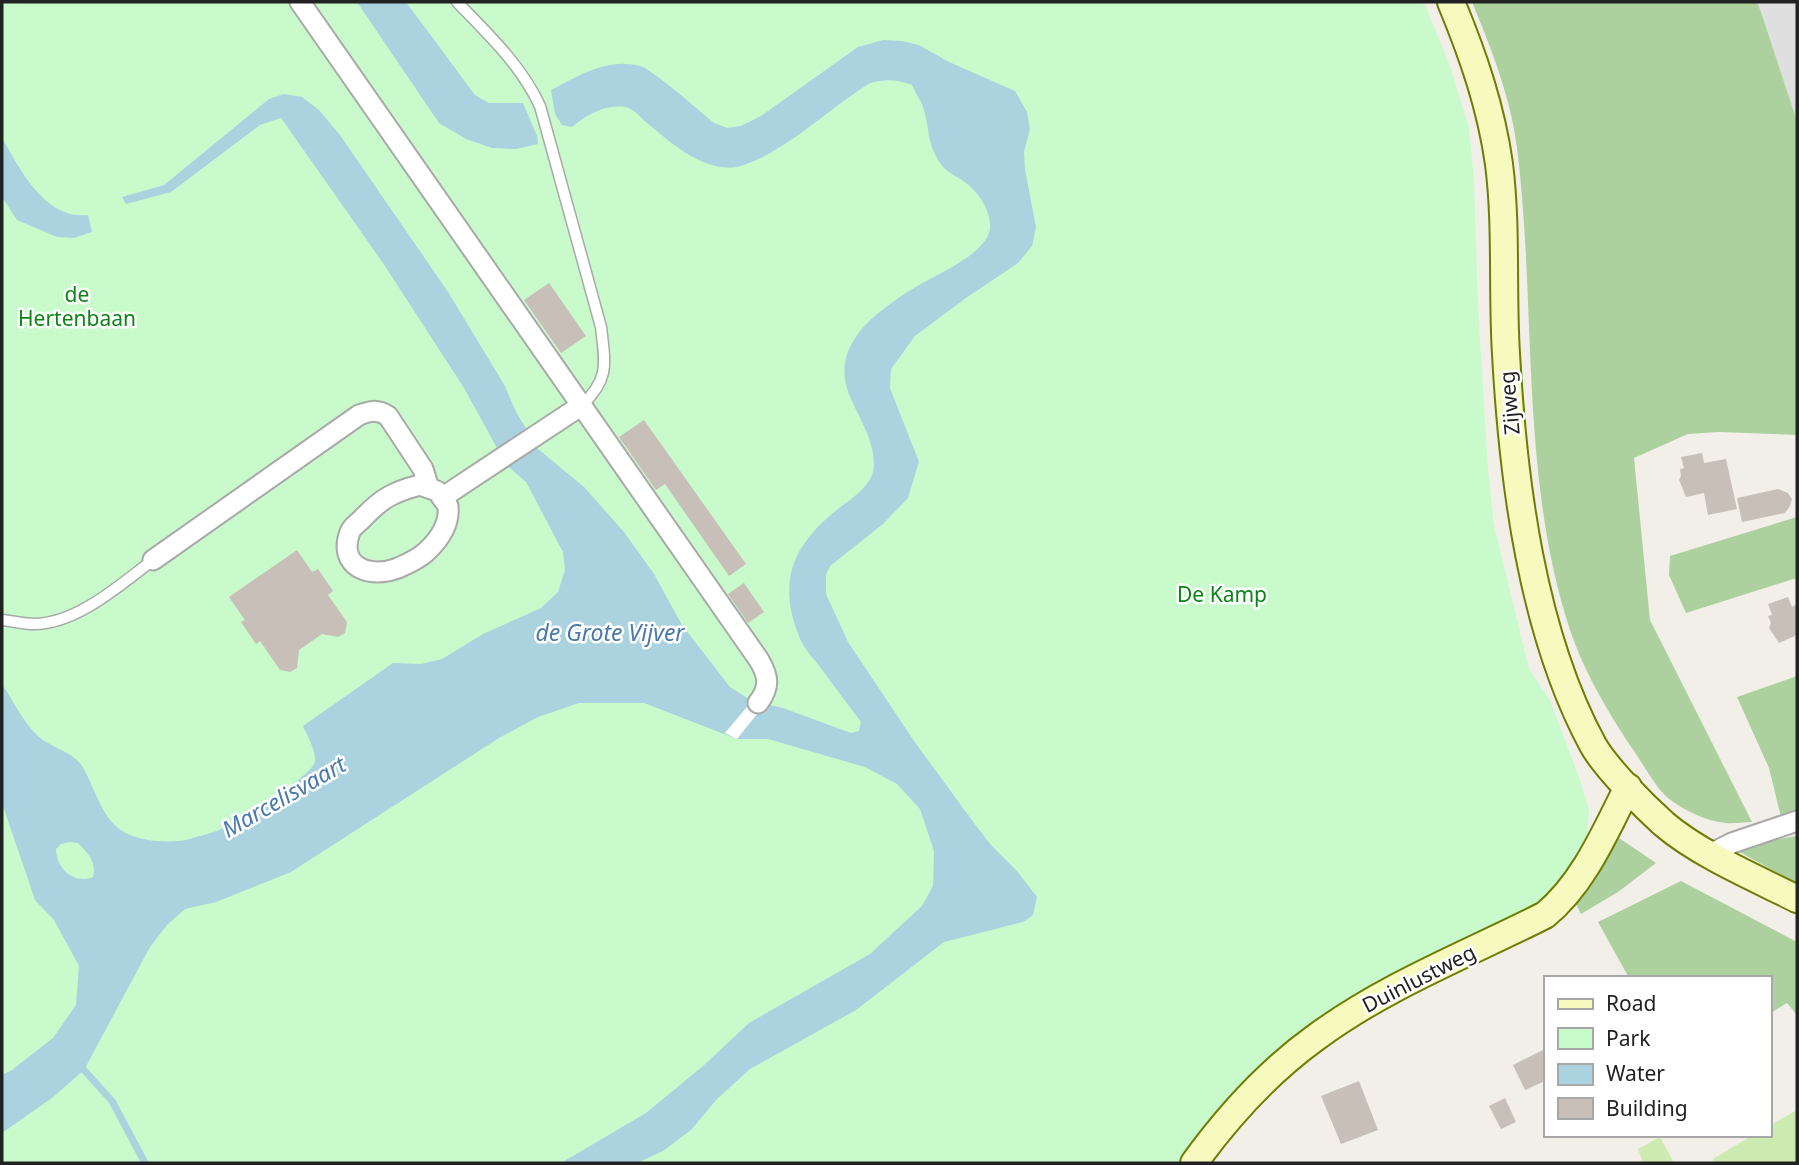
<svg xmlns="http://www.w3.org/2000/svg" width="1799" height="1165" viewBox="0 0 1799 1165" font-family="'Noto Sans',sans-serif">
	<rect width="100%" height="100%" fill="#f2efe9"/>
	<path fill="#e0dfdf" d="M 1757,2 L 1797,2 L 1797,121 L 1761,12 Z"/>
	<g fill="#cdebb0">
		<path d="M 1797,1110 L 1797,1163 L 1715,1163 L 1713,1159 L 1753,1135 L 1769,1135 L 1769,1126 Z"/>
		<path d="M 1660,1137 L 1674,1163 L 1643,1163 L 1638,1149 Z"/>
	</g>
	<g fill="#add19e">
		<path d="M 1472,2 L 1757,2 L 1761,12 L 1797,121 L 1797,435 L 1719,432 L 1688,434 L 1634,458 L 1650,620 L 1752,822 C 1743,822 1734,824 1725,823 C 1706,821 1683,810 1668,798 C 1656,788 1643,764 1634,751 C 1609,714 1584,672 1570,630 C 1519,474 1537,308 1517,148 C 1511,98 1491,48 1472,2 Z"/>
		<path d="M 1797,517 L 1797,578 L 1686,613 L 1669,575 L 1670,556 Z"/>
		<path d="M 1797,676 L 1797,813 L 1781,817 L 1769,768 L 1737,697 Z"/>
		<path d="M 1797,836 L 1797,884 L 1738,851 L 1742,845 Z"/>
		<path d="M 1619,838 L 1656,863 L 1618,892 L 1581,914 L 1576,904 Z"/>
		<path d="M 1681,881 L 1797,942 L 1797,1015 L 1787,1003 L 1769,1014 L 1769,978 L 1629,978 L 1598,922 Z"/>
	</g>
	<path fill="#c8facc" d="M 2,2 L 1424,2 L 1450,66 L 1469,128 L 1474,180 L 1478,306 L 1488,469 L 1494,525 L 1529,669 L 1550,700 L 1580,780 L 1589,810 L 1587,834 L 1572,870 L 1545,903 L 1376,989 L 1183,1163 L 2,1163 Z"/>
	<g fill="#aad3df" fill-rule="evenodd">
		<path d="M 357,2 L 406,2 L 475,95 L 489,103 L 523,103 L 537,136 L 538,144 L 516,149 L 492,148 L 466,139 L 439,123 Z"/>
		<path d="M 883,40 L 902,41 L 919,45 L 949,62 L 1015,91 L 1027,112 L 1030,129 L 1024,152 L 1025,170 L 1036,227 L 1032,246 L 1018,263 L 966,298 L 915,336 L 891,369 L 890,388 L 919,462 L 908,498 L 883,524 L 830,566 L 826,574 L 826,594 L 848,642 L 914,741 L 977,827 L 991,845 L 1017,871 L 1037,897 L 1033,915 L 1023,922 L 944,942 L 856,1010 L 750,1069 L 717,1099 L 691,1130 L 663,1151 L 637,1163 L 561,1163 L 646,1113 L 703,1066 L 749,1023 L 870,954 L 922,906 L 933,886 L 934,851 L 920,809 L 897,784 L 865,767 L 768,739 L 737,739 L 644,703 L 579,703 L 538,717 L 499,738 L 291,872 L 216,902 L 185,909 L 167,925 L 150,947 L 84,1070 L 52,1098 L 2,1133 L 2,1075 L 12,1070 L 53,1038 L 76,1005 L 79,966 L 54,920 L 35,900 L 3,806 L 2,684 C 14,702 23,722 38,736 C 51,748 72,751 82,766 C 95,787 101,819 124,832 C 142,842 167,843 186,840 C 196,837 208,834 217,831 C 233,824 314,776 315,761 C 316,750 307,735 303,726 L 393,663 L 421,664 L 442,659 L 483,634 L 541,608 L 558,592 L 565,570 L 563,552 L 526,482 L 510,468 L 497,448 L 464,388 L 383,263 L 281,118 L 260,125 L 171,192 L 126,204 L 122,197 L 164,185 L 269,99 L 284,94 L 302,97 L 319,110 L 340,135 L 448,292 L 505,386 L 515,410 L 538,449 L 584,487 L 624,532 L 654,574 L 682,625 L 730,687 L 752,701 L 783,708 L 851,733 L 859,731 L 861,722 C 847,703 833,685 820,667 C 814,659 805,650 801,641 C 775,581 793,543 843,505 C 856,496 874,482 874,465 C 874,414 818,386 860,331 C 873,315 896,299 914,288 C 933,276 988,254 990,228 C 991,209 977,190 962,180 C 956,176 949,173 944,168 C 925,144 931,130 922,104 C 919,98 915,92 912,85 C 897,79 886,79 870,83 C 831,107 783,154 740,166 C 706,175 670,142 646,122 C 640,117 633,108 625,107 C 604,104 587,115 572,127 L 562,125 L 555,114 L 551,90 C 578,76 608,57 640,66 C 652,69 701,112 714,123 L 727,128 L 741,126 L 761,116 L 858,47 ZM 70,842 L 78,843 C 88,853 97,863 93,877 C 74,885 56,868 56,849 L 61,844 Z"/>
		<path d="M 2,138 C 20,169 45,220 88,215 L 92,232 L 74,238 L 57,237 L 17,220 L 2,197 Z"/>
	</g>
	<path fill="#fff" d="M 752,701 L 765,704 L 737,739 L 725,733 Z"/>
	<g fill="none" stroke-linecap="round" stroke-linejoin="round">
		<path stroke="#aad3df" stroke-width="7" d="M 84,1070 L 112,1101 L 145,1163"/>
	</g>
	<g fill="#c7bfb8">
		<path d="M 549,283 L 586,336 L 561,353 L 524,300 Z"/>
		<path d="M 644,420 L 746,564 L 729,576 L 665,484 L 656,490 L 619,437 Z"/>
		<path d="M 1702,453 L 1704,463 L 1726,459 L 1737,509 L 1708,515 L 1704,493 L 1686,497 L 1679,480 L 1681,476 L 1680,469 L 1684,468 L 1681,457 Z"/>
		<path d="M 1778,489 L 1788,493 L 1792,499 L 1790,506 L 1785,513 L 1742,522 L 1737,498 Z"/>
		<path d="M 297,550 L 312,572 L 318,569 L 333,591 L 328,595 L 347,622 L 345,633 L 338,637 L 322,634 L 299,650 L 297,668 L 290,672 L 280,670 L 260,641 L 256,644 L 241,622 L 245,620 L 229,597 Z"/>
		<path d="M 744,583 L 764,612 L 748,623 L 728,594 Z"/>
		<path d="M 1788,597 L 1792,607 L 1797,604 L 1797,635 L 1779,643 L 1769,628 L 1771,623 L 1768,616 L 1772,615 L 1768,604 Z"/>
		<path d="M 1545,1049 L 1545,1081 L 1525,1090 L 1513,1065 Z"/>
		<path d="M 1359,1081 L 1378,1130 L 1341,1144 L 1321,1096 Z"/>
		<path d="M 1505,1098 L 1516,1122 L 1501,1129 L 1489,1106 Z"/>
	</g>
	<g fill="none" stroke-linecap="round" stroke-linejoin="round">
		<g stroke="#a9a9a9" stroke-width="13">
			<g id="lane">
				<path d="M 457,2 C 488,34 521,65 540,106 L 601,327 C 605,363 610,379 582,405"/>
				<path d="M 2,620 C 12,621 24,624 34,624 C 77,624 121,584 153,560"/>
			</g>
		</g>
		<g stroke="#a9a9a9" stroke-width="23">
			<g id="street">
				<path d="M 300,2 L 759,660 C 769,677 770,687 758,703"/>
				<path d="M 420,485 L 437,491 L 448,506 C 450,524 439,540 426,552 C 417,560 409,563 398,568 C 370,579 337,567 350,532 C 352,527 358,523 361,520 C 381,499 392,492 420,485 Z"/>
				<path d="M 443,497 L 582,405"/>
				<path d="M 153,560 L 359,415 C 370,411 377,409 388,416 L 423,469 L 429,488"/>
				<path d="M 1710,854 L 1732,843 L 1797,821"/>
			</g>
		</g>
		<g stroke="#707d05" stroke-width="30">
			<g id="secondary">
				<path d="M 1451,2 C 1473,55 1491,107 1499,164 C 1507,227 1502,291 1506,354 C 1513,481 1532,633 1593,745 C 1605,767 1644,806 1664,824 C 1699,854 1755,878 1797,899"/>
				<path d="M 1194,1163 C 1228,1116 1268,1072 1315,1038 C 1385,986 1468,954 1545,915 C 1584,883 1605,832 1628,787"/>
			</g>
		</g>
		<use href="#lane" stroke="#fff" stroke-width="10"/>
		<use href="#street" stroke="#fff" stroke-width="19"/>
		<use href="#secondary" stroke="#f7fabf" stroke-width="26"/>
	</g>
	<g text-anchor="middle" stroke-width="5" stroke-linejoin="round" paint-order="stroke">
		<g font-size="21" fill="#0c8416" stroke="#fff">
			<text x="77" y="302">de<tspan x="77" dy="24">Hertenbaan</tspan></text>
			<text x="1222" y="602">De Kamp</text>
		</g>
		<g font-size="21" fill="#222" stroke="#fff">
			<text transform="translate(1510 403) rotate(-95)" y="7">Zijweg</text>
			<text transform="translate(1419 979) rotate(-27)" y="7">Duinlustweg</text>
		</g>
		<g font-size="23" font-style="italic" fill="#4a7aab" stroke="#fff">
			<text x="610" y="641">de Grote Vijver</text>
			<text transform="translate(284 797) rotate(-30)" y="8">Marcelisvaart</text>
		</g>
	</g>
	<rect width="1799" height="1165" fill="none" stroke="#222222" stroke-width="7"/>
	<rect x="1544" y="976" width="228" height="161" fill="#ffffff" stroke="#a7a7a7" stroke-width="2"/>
	<rect x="1558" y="999" width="35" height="10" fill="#f7fabf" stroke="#a7a7a7" stroke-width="2"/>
	<text x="1606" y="1011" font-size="21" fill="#222222">Road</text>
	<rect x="1558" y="1028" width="35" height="21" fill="#c8facc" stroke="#a7a7a7" stroke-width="2"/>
	<text x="1606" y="1046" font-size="21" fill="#222222">Park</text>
	<rect x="1558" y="1064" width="35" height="21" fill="#aad3df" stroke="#a7a7a7" stroke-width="2"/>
	<text x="1606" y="1081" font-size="21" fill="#222222">Water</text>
	<rect x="1558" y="1098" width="35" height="21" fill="#c7bfb8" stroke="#a7a7a7" stroke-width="2"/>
	<text x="1606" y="1116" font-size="21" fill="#222222">Building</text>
</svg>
